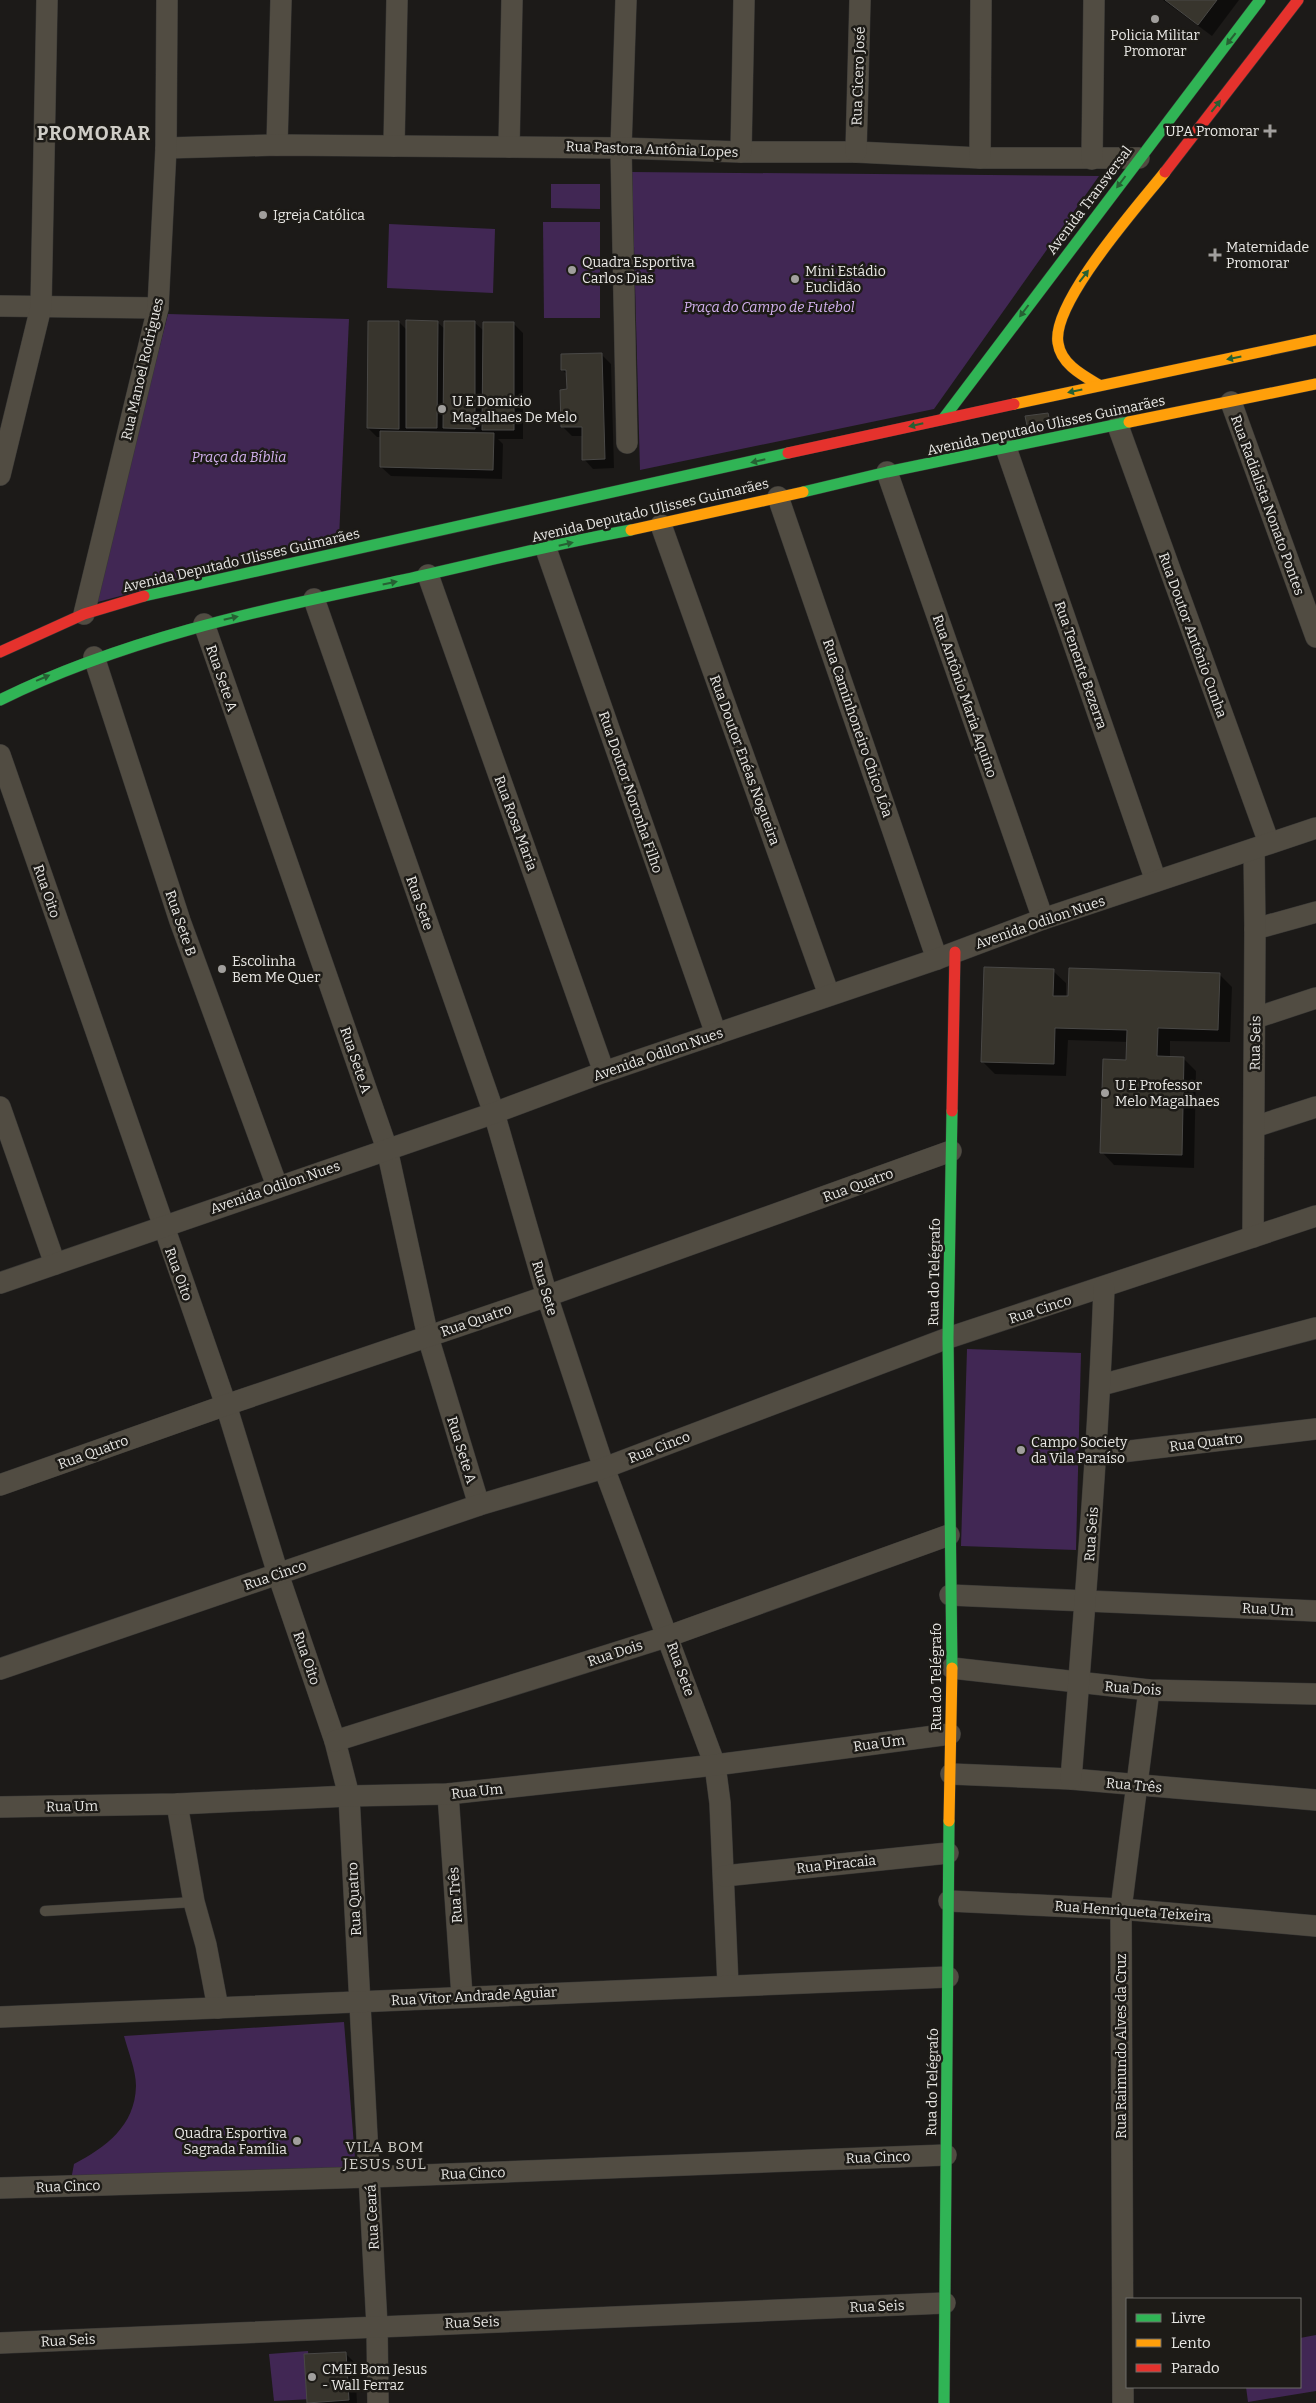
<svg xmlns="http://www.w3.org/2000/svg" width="1316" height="2403" viewBox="0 0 1316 2403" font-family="Bitter,serif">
	<rect width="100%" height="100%" fill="#1c1a18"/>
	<g fill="#412754">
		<path d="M 632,172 L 1099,176 L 934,409 L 640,470 Z"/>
		<path d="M 551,184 L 600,184 L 600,209 L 551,208 Z"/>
		<path d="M 543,222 L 600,222 L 600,318 L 544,318 Z"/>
		<path d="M 389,224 L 495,229 L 493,293 L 387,288 Z"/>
		<path d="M 168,314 L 349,319 L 339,538 L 94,603 Z"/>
		<path d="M 967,1349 L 1081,1353 L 1076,1550 L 961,1546 Z"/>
		<path d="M 344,2022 L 356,2170 L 71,2180 L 74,2164 C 106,2147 135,2126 136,2086 C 136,2070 128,2051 124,2036 Z"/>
		<path d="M 1316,2335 L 1316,2391 L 1248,2402 L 1246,2387 L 1300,2387 L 1300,2338 Z"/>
		<path d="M 308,2351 L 312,2399 L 274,2401 L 269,2354 Z"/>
	</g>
	<g fill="#0007">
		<path d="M 1163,0 L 1239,0 L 1212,36 Z"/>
		<path d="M 399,322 L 408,331 L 437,322 L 445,329 L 475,323 L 484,331 L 514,324 L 523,333 L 523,439 L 498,439 L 503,444 L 502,479 L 391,476 L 381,467 L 381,437 L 377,437 L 368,428 Z"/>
		<path d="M 602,355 L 611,364 L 614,468 L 593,469 L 584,459 L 583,436 L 572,436 L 562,426 L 568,391 L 568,375 L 562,370 Z"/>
		<path d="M 1053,971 L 1066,983 L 1066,997 L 1219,974 L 1232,987 L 1230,1042 L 1170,1041 L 1170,1058 L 1184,1059 L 1196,1071 L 1194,1168 L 1114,1165 L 1102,1152 L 1128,1061 L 1128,1042 L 1068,1040 L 1066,1076 L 995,1074 L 982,1061 Z"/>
		<path d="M 345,2353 L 355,2363 L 357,2403 L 309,2403 Z"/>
	</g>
	<g fill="#38352d" stroke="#494846">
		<path d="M 1165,0 L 1217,0 L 1198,25 Z"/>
		<path d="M 406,320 L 438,321 L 437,428 L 406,428 Z"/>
		<path d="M 368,321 L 399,321 L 399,429 L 367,428 Z"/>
		<path d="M 444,321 L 475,321 L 475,429 L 443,428 Z"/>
		<path d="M 483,322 L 514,322 L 514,430 L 482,430 Z"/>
		<path d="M 602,353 L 605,459 L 582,460 L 582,427 L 561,427 L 560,390 L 567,389 L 566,370 L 561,370 L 561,354 Z"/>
		<path d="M 1048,413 L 1051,426 L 1028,430 L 1025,416 Z"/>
		<path d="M 380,431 L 494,433 L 493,470 L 380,467 Z"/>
		<path d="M 984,967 L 1054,969 L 1053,996 L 1068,996 L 1069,968 L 1220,973 L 1218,1030 L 1158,1028 L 1157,1056 L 1184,1057 L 1182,1155 L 1100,1153 L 1103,1059 L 1126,1060 L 1127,1030 L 1055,1028 L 1054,1064 L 981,1062 Z"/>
		<path d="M 346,2352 L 349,2400 L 307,2403 L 304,2354 Z"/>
	</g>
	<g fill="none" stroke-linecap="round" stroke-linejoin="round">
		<g stroke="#383735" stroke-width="11">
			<path id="lane" d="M 45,1911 L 194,1902"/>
		</g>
		<g stroke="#383735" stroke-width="22">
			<g id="street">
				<path d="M 626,0 L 621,148 L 627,443"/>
				<path d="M 277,145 L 281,0"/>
				<path d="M 394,146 L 397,0"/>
				<path d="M 509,147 L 512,0"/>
				<path d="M 166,148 L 277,145 L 621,148 L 741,152 L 856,152 L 980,158 L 1139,158"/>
				<path d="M 741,152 L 744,0"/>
				<path d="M 856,152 L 860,0"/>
				<path d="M 980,158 L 981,0"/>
				<path d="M 1092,159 L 1094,0"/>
				<path d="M 0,306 L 158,308"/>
				<path d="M 1231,402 L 1316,637"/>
				<path d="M 1118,426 L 1269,843"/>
				<path d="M 1006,448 L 1156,881"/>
				<path d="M 887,472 L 1043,919"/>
				<path d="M 0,475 L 41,307 L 47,0"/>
				<path d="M 778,497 L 937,959"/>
				<path d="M 661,525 L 829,995"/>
				<path d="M 546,549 L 716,1034"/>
				<path d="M 428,575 L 604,1072"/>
				<path d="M 314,599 L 494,1113 L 547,1296 L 604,1468 L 715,1765 L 720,1803 L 728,1985"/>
				<path d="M 84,614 L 158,308 L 166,148 L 167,0"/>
				<path d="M 204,624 L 387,1149 L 428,1337 L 479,1505"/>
				<path d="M 94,657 L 180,921 L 277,1186"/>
				<path d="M 0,755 L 226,1405 L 278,1574 L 335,1741 L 349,1796 L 377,2326 L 378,2403"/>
				<path d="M 1255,929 L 1316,912"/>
				<path d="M 1255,1018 L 1316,998"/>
				<path d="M 0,1107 L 55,1264"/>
				<path d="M 1254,1127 L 1316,1107"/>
				<path d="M 1253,1237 L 1255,929 L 1254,849"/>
				<path d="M 0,1283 L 494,1113 L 604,1072 L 937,959 L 1043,919 L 1316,828"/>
				<path d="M 1101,1385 L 1316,1328"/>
				<path d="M 1096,1455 L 1316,1429"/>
				<path d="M 0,1485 L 226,1405 L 547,1296 L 951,1151"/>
				<path d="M 950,1595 L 1316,1611"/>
				<path d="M 952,1668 L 1149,1690 L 1316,1694"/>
				<path d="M 0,1669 L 479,1505 L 604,1468 L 948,1338 L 1316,1216"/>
				<path d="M 335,1741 L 669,1636 L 949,1535"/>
				<path d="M 951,1774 L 1071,1779 L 1316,1800"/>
				<path d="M 1071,1779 C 1084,1615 1098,1452 1104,1288"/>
				<path d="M 448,1794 L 462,1996"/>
				<path d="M 177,1804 L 194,1902 L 206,1945 L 218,2008"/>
				<path d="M 0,1807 L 177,1804 L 349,1796 L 448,1794 L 715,1765 L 950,1734"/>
				<path d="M 724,1876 L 948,1853"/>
				<path d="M 949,1901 L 1121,1909 L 1316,1926"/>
				<path d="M 0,2017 L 948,1977"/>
				<path d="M 0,2188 L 370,2177 L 946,2155"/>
				<path d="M 0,2343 L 945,2303"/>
				<path d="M 1123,2403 L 1121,1909 L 1149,1690"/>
			</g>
		</g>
		<g stroke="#383735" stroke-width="12">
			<g id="fast">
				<path d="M 943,419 L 1260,0"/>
				<path d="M 803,492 L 887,472 L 1129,422"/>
				<path d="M 144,596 L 788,453"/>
				<path d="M 0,700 C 125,638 262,610 398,581 C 475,564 553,544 631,530"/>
				<path d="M 952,1668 L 948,1338 L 952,1111"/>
				<path d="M 944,2403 L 949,1821"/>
			</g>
		</g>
		<g stroke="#383735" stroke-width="12">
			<g id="slow">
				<path d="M 1099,385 C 1082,375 1061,364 1058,343 C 1051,303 1139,205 1165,172"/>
				<path d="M 1014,404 L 1316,340"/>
				<path d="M 1129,422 L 1316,384"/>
				<path d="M 631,530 L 803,492"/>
				<path d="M 949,1821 L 952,1668"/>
			</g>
		</g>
		<g stroke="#383735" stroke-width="12">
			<g id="jam">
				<path d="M 1165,172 L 1298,0"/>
				<path d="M 788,453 L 1014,404"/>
				<path d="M 0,652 L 84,614 L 144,596"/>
				<path d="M 952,1111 L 955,952"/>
			</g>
		</g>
		<use href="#lane" stroke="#514c42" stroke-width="10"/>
		<use href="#street" stroke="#514c42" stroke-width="21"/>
		<use href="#fast" stroke="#30b455" stroke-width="11"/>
		<use href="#slow" stroke="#ff9f0a" stroke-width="11"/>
		<use href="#jam" stroke="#e5322d" stroke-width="11"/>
	</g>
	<defs><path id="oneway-solid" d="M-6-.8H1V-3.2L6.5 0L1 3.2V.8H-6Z" transform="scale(1.25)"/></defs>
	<g fill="#266033">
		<use href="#oneway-solid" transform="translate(1231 39) rotate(128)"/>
		<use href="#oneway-solid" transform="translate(1216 106) rotate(-52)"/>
		<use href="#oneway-solid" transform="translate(1121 182) rotate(127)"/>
		<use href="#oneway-solid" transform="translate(1084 276) rotate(-52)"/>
		<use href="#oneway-solid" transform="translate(1024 311) rotate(127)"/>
		<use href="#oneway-solid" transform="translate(1234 358) rotate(169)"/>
		<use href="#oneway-solid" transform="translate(1075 391) rotate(168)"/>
		<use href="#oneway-solid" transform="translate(916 425) rotate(167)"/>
		<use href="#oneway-solid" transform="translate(758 461) rotate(167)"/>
		<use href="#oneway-solid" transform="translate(566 544) rotate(-13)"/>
		<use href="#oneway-solid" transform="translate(390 583) rotate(-12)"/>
		<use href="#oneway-solid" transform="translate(231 618) rotate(-13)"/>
		<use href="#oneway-solid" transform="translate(43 678) rotate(-23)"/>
	</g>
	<g fill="#a19f9d" stroke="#1d1b17" stroke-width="2">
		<circle cx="1155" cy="19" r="5"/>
		<path d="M1267.5 123.5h5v5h5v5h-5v5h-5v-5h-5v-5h5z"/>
		<circle cx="263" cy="215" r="5"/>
		<path d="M1212.5 247.5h5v5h5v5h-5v5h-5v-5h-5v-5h5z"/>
		<circle cx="572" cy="270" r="5"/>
		<circle cx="795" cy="279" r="5"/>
		<circle cx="442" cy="409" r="5"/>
		<circle cx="222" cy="969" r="5"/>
		<circle cx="1105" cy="1093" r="5"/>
		<circle cx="1021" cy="1450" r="5"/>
		<circle cx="297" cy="2141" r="5"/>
		<circle cx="312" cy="2377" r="5"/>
	</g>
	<g text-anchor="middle" stroke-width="5" stroke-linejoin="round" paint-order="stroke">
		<g font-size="14" fill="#e8e7e4" stroke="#1d1b17" text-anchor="start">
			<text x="1155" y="40" text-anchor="middle">Policia Militar<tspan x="1155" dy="16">Promorar</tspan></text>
			<text x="1259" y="136" text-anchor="end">UPA Promorar</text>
			<text x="273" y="220">Igreja Católica</text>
			<text x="1226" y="252">Maternidade<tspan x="1226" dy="16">Promorar</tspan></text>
			<text x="582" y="267">Quadra Esportiva<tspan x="582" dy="16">Carlos Dias</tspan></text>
			<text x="805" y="276">Mini Estádio<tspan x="805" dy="16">Euclidão</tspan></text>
			<text x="452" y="406">U E Domicio<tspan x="452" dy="16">Magalhaes De Melo</tspan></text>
			<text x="232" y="966">Escolinha<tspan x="232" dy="16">Bem Me Quer</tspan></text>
			<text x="1115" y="1090">U E Professor<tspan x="1115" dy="16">Melo Magalhaes</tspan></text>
			<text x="1031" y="1447">Campo Society<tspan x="1031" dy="16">da Vila Paraíso</tspan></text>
			<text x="287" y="2138" text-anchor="end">Quadra Esportiva<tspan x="287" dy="16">Sagrada Família</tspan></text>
			<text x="322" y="2374">CMEI Bom Jesus<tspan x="322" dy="16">- Wall Ferraz</tspan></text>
		</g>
		<g font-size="14" fill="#e8e7e4" stroke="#1d1b17">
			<text transform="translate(858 76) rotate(-88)" y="5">Rua Cicero José</text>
			<text transform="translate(652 149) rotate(2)" y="5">Rua Pastora Antônia Lopes</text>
			<text transform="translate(1089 200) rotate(-53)" y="5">Avenida Transversal</text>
			<text transform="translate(142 369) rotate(-77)" y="5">Rua Manoel Rodrigues</text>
			<text transform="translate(1046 425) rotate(-12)" y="5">Avenida Deputado Ulisses Guimarães</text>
			<text transform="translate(1268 505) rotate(70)" y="5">Rua Radialista Nonato Pontes</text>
			<text transform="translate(650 510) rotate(-13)" y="5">Avenida Deputado Ulisses Guimarães</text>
			<text transform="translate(241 560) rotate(-13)" y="5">Avenida Deputado Ulisses Guimarães</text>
			<text transform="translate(1193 635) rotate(70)" y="5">Rua Doutor Antônio Cunha</text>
			<text transform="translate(1081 665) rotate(71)" y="5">Rua Tenente Bezerra</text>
			<text transform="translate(222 678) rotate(71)" y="5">Rua Sete A</text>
			<text transform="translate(965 696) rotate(71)" y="5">Rua Antônio Maria Aquino</text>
			<text transform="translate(858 728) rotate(71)" y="5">Rua Caminhoneiro Chico Lôa</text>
			<text transform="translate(745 760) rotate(70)" y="5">Rua Doutor Enéas Nogueira</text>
			<text transform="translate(631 792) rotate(71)" y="5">Rua Doutor Noronha Filho</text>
			<text transform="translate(516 823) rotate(70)" y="5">Rua Rosa Maria</text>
			<text transform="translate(47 891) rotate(71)" y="5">Rua Oito</text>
			<text transform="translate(420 903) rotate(71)" y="5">Rua Sete</text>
			<text transform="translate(1040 922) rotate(-19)" y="5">Avenida Odilon Nues</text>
			<text transform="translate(181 923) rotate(71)" y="5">Rua Sete B</text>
			<text transform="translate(1255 1043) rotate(-89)" y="5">Rua Seis</text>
			<text transform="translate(658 1054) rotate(-19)" y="5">Avenida Odilon Nues</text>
			<text transform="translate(356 1060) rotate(71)" y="5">Rua Sete A</text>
			<text transform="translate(858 1185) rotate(-20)" y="5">Rua Quatro</text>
			<text transform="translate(275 1187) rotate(-19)" y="5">Avenida Odilon Nues</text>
			<text transform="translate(934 1272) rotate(-89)" y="5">Rua do Telégrafo</text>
			<text transform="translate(179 1274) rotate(70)" y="5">Rua Oito</text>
			<text transform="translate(545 1288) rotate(73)" y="5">Rua Sete</text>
			<text transform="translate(1040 1309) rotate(-18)" y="5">Rua Cinco</text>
			<text transform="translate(476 1320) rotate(-19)" y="5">Rua Quatro</text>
			<text transform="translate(1206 1442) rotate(-7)" y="5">Rua Quatro</text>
			<text transform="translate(659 1447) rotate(-21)" y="5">Rua Cinco</text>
			<text transform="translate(462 1450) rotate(73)" y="5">Rua Sete A</text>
			<text transform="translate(93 1452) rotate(-20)" y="5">Rua Quatro</text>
			<text transform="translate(1091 1534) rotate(-86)" y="5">Rua Seis</text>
			<text transform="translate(275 1575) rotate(-19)" y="5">Rua Cinco</text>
			<text transform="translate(1268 1609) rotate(3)" y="5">Rua Um</text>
			<text transform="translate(615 1653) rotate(-18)" y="5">Rua Dois</text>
			<text transform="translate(307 1658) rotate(71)" y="5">Rua Oito</text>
			<text transform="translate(681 1669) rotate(70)" y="5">Rua Sete</text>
			<text transform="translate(936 1677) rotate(-90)" y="5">Rua do Telégrafo</text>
			<text transform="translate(1133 1688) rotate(4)" y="5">Rua Dois</text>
			<text transform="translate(879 1743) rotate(-8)" y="5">Rua Um</text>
			<text transform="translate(1134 1785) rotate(5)" y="5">Rua Três</text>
			<text transform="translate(477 1791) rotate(-6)" y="5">Rua Um</text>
			<text transform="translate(72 1806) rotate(-1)" y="5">Rua Um</text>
			<text transform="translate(836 1864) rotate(-6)" y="5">Rua Piracaia</text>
			<text transform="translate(455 1895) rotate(-94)" y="5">Rua Três</text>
			<text transform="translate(354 1899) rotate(-93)" y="5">Rua Quatro</text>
			<text transform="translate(1133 1911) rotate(4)" y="5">Rua Henriqueta Teixeira</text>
			<text transform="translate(474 1996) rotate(-3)" y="5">Rua Vitor Andrade Aguiar</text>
			<text transform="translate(1121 2046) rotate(-90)" y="5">Rua Raimundo Alves da Cruz</text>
			<text transform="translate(932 2082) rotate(-89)" y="5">Rua do Telégrafo</text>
			<text transform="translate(878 2157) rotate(-2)" y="5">Rua Cinco</text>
			<text transform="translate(473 2173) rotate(-2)" y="5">Rua Cinco</text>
			<text transform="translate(68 2186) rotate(-2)" y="5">Rua Cinco</text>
			<text transform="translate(372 2217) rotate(-93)" y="5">Rua Ceará</text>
			<text transform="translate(877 2306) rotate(-2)" y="5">Rua Seis</text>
			<text transform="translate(472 2322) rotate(-2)" y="5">Rua Seis</text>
			<text transform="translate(68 2340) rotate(-3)" y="5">Rua Seis</text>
		</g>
		<g font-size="14" font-style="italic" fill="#d4b2f0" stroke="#1d1b17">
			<text x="769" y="312">Praça do Campo de Futebol</text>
			<text x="239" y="462">Praça da Bíblia</text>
		</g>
		<g font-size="15" letter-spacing="1" fill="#cfcdc7" stroke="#1d1b17">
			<text x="385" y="2152">VILA BOM<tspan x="385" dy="17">JESUS SUL</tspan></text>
		</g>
		<g font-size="19" font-weight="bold" letter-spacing="1" fill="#cfcdc7" stroke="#1d1b17">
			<text x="94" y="140">PROMORAR</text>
		</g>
	</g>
	<rect x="1126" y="2298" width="175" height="90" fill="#1d1b17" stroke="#6e6d69"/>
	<rect x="1136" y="2314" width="25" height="8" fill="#30b455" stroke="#6e6d69"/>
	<text x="1171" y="2323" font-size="15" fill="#e8e7e4">Livre</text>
	<rect x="1136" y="2339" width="25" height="8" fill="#ff9f0a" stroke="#6e6d69"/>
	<text x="1171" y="2348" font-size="15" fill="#e8e7e4">Lento</text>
	<rect x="1136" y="2364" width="25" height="8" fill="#e5322d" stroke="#6e6d69"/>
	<text x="1171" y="2373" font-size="15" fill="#e8e7e4">Parado</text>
</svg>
